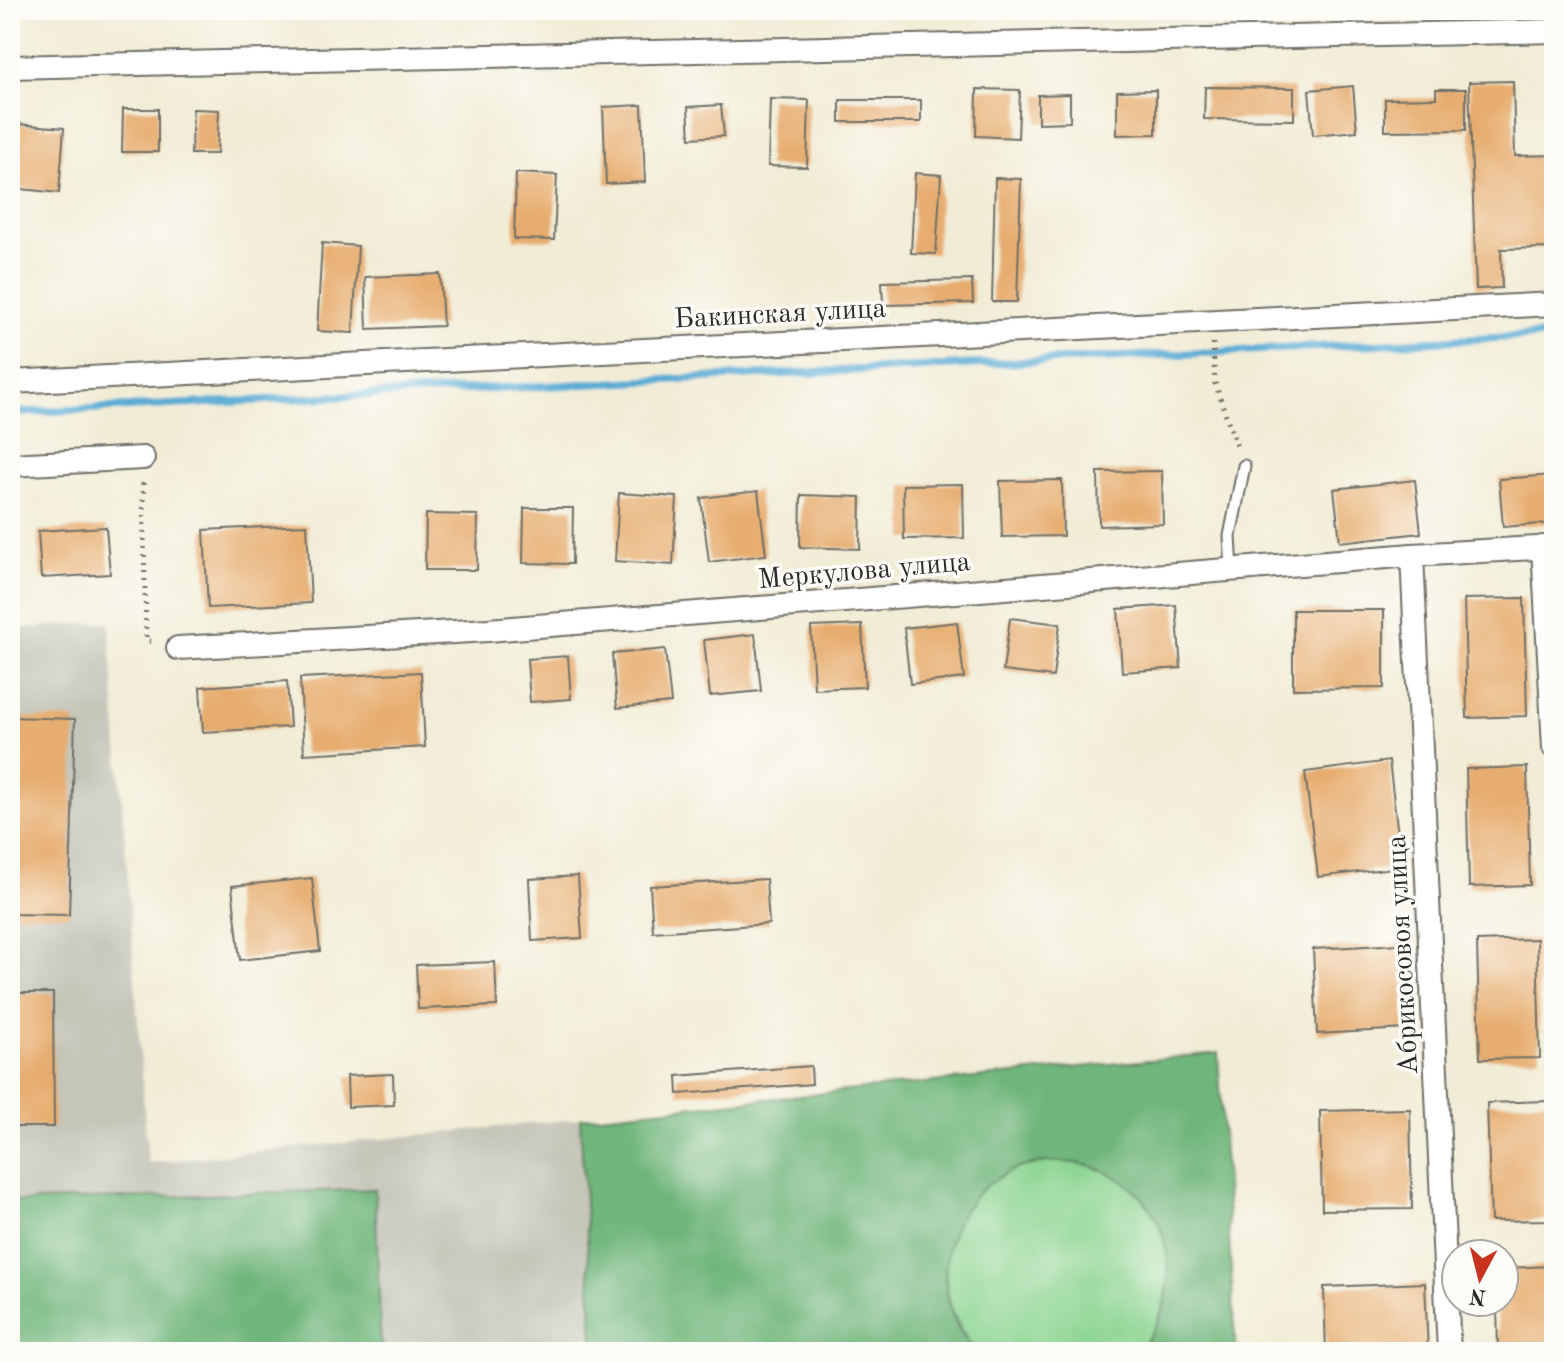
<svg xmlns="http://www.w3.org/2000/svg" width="1564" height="1362" viewBox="0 0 1564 1362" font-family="'Old Standard TT',serif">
	<rect width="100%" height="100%" fill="#fdfcf7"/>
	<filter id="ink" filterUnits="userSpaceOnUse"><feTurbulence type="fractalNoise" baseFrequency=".0125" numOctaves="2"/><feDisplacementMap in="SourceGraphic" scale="16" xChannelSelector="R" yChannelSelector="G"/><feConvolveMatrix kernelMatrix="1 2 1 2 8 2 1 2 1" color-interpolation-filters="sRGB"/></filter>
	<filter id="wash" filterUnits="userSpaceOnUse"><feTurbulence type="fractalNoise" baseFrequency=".006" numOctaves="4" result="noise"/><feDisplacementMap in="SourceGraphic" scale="32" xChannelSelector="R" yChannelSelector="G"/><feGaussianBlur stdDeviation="1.8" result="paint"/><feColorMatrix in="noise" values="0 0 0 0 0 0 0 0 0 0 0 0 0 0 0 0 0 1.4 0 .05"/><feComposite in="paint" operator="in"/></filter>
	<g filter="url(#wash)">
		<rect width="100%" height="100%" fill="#f1ecd6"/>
		<path fill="#c5c5b8" d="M 109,622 L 148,1163 L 1218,1053 L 1236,1352 L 10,1352 L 10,629 Z"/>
		<path fill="#8bd491" stroke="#5b805e" stroke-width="2" d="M 1059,1160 C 1070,1162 1084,1163 1096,1167 C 1175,1196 1191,1292 1137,1352 L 978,1352 C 971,1347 967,1340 963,1332 C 933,1285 942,1217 989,1183 C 1010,1167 1034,1164 1059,1160 Z"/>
		<g fill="#70b67b" stroke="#4e7053" stroke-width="2">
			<path d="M 1218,1053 L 1236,1352 L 1137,1352 C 1160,1327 1171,1296 1168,1263 C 1159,1130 960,1126 946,1264 C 943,1293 953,1333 978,1352 L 594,1352 L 580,1118 Z"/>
			<path d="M 375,1189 L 381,1352 L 10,1352 L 10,1202 Z"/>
		</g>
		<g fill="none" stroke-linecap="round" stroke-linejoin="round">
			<path stroke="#5aacd5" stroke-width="8" d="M 10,413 L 1554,335"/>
		</g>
		<g id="blocks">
			<g fill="#e7ad70">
				<path d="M 1513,81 L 1515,156 L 1554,155 L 1554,248 L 1501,249 L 1502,288 L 1476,289 L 1469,82 Z"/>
				<path d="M 1353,86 L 1357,131 L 1313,135 L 1309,90 Z"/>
				<path d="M 1205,87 L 1294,88 L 1294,120 L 1204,119 Z"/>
				<path d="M 977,89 L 1020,90 L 1018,138 L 976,136 Z"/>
				<path d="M 1436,89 L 1466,89 L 1466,130 L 1385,131 L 1385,99 L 1436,98 Z"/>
				<path d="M 1156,90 L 1156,134 L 1117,135 L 1117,91 Z"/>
				<path d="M 1070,94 L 1070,122 L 1038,123 L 1038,95 Z"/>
				<path d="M 770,99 L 809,100 L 807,167 L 768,166 Z"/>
				<rect x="840" y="100" width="81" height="22"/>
				<path d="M 642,105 L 645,182 L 606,184 L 603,107 Z"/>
				<path d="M 721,105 L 724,136 L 690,138 L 688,107 Z"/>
				<path d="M 123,109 L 158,109 L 158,152 L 122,152 Z"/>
				<path d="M 193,109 L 219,110 L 217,154 L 191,154 Z"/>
				<path d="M 17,124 L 64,128 L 59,193 L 12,188 Z"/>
				<path d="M 516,173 L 557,175 L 554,240 L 514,239 Z"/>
				<path d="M 915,173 L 941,175 L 936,254 L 911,253 Z"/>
				<path d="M 995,178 L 1021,179 L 1017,302 L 992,302 Z"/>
				<path d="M 322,243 L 358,246 L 353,333 L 317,331 Z"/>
				<path d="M 440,274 L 443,326 L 367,329 L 365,277 Z"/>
				<path d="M 972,280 L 973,303 L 883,305 L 882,282 Z"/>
				<path d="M 1162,471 L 1163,524 L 1099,526 L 1098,472 Z"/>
				<path d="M 1554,475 L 1554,523 L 1503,527 L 1499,479 Z"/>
				<path d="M 1062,480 L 1063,536 L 1002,537 L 1000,481 Z"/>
				<path d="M 1415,480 L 1421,533 L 1340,542 L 1334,489 Z"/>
				<path d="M 963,484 L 964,538 L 904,539 L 903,485 Z"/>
				<path d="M 758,491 L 766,555 L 709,562 L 701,498 Z"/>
				<path d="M 619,493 L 677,497 L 673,565 L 615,561 Z"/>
				<path d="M 801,495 L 861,497 L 860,549 L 800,547 Z"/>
				<path d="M 524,508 L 573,508 L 572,564 L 523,563 Z"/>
				<path d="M 426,514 L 478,515 L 477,570 L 425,570 Z"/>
				<path d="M 10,525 L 12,525 L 18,599 L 10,599 Z"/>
				<path d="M 307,525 L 311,603 L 208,608 L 204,530 Z"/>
				<path d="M 106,527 L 110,574 L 41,578 L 38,531 Z"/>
				<path d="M 1524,598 L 1527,716 L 1467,718 L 1464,599 Z"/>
				<path d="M 1176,605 L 1181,668 L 1122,672 L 1118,609 Z"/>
				<path d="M 1293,610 L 1384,610 L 1384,688 L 1293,689 Z"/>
				<path d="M 1010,618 L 1060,624 L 1053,677 L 1003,671 Z"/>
				<path d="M 957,622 L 964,678 L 910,684 L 904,628 Z"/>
				<path d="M 862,625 L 865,687 L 814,689 L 811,627 Z"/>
				<path d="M 755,634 L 761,691 L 710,696 L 704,640 Z"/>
				<path d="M 665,649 L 671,703 L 617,708 L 612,654 Z"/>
				<path d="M 568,656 L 571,699 L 530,702 L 527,659 Z"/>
				<path d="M 421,672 L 425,747 L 304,754 L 300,678 Z"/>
				<path d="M 287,681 L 290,727 L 203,732 L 200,687 Z"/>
				<path d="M 10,717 L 75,719 L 69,915 L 10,914 Z"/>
				<path d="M 1389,761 L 1402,867 L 1318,877 L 1305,772 Z"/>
				<path d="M 1527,767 L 1530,885 L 1469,887 L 1466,769 Z"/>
				<path d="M 578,876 L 582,938 L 532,941 L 529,879 Z"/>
				<path d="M 312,878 L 320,951 L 240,960 L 232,886 Z"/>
				<path d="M 766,879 L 769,924 L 653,932 L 650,886 Z"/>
				<path d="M 1537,939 L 1540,1058 L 1480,1059 L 1477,941 Z"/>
				<path d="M 1401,944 L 1405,1029 L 1317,1034 L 1313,949 Z"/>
				<path d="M 495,962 L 497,1006 L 418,1009 L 416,965 Z"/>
				<path d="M 10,993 L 53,993 L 54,1127 L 10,1127 Z"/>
				<path d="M 811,1066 L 812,1084 L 678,1094 L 677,1076 Z"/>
				<path d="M 393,1074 L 394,1105 L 348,1107 L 347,1076 Z"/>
				<path d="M 1548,1101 L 1551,1220 L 1491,1221 L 1487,1103 Z"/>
				<path d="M 1410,1109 L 1412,1209 L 1322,1210 L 1320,1111 Z"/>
				<path d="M 1554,1266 L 1554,1352 L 1498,1352 L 1497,1302 L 1504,1302 L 1504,1268 Z"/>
				<path d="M 1425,1283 L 1428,1352 L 1326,1352 L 1324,1287 Z"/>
			</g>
		</g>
	</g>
	<g filter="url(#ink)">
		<use href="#blocks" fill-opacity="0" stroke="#706f67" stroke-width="2"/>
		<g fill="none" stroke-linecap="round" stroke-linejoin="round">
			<g stroke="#706f67" stroke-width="15">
				<path id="lane" d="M 1232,570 L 1230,536 L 1244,466"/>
			</g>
			<g stroke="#706f67" stroke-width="26">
				<g id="street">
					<path d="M 10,67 L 1554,31"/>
					<path d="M 10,382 L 1554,304"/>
					<path d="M 10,465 L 143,458"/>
					<path d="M 1543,547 L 1554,747"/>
					<path d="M 1412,555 L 1449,1352"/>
					<path d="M 178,648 L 488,630 L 1412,555 L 1554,547"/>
				</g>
			</g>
			<g stroke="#706f67" stroke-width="5" stroke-dasharray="2 6" stroke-linecap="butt">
				<path d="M 1213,343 L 1215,383 L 1238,450"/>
				<path d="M 143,483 L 146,640 L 154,642"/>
			</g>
			<use href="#lane" stroke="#fff" stroke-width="11"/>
			<use href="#street" stroke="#fff" stroke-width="22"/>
		</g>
	</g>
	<g text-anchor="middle" stroke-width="7" stroke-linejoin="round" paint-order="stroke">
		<g font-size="28" fill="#2b2b2b" stroke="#fdfcf7">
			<text transform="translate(780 312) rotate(-3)" y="10">Бакинская улица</text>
			<text transform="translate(864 569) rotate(-5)" y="10">Меркулова улица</text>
			<text transform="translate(1401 955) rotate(-93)" y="10">Абрикосовоя улица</text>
		</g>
	</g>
	<rect width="1564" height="1362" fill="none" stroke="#fdfcf7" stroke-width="40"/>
	<g transform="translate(1480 1278) rotate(187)"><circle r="38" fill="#fdfcf7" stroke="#a9a8a5" stroke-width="2"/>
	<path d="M0-6L14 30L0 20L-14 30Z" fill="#c8321e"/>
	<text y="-12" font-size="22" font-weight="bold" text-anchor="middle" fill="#2b2b2b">N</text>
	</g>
</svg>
